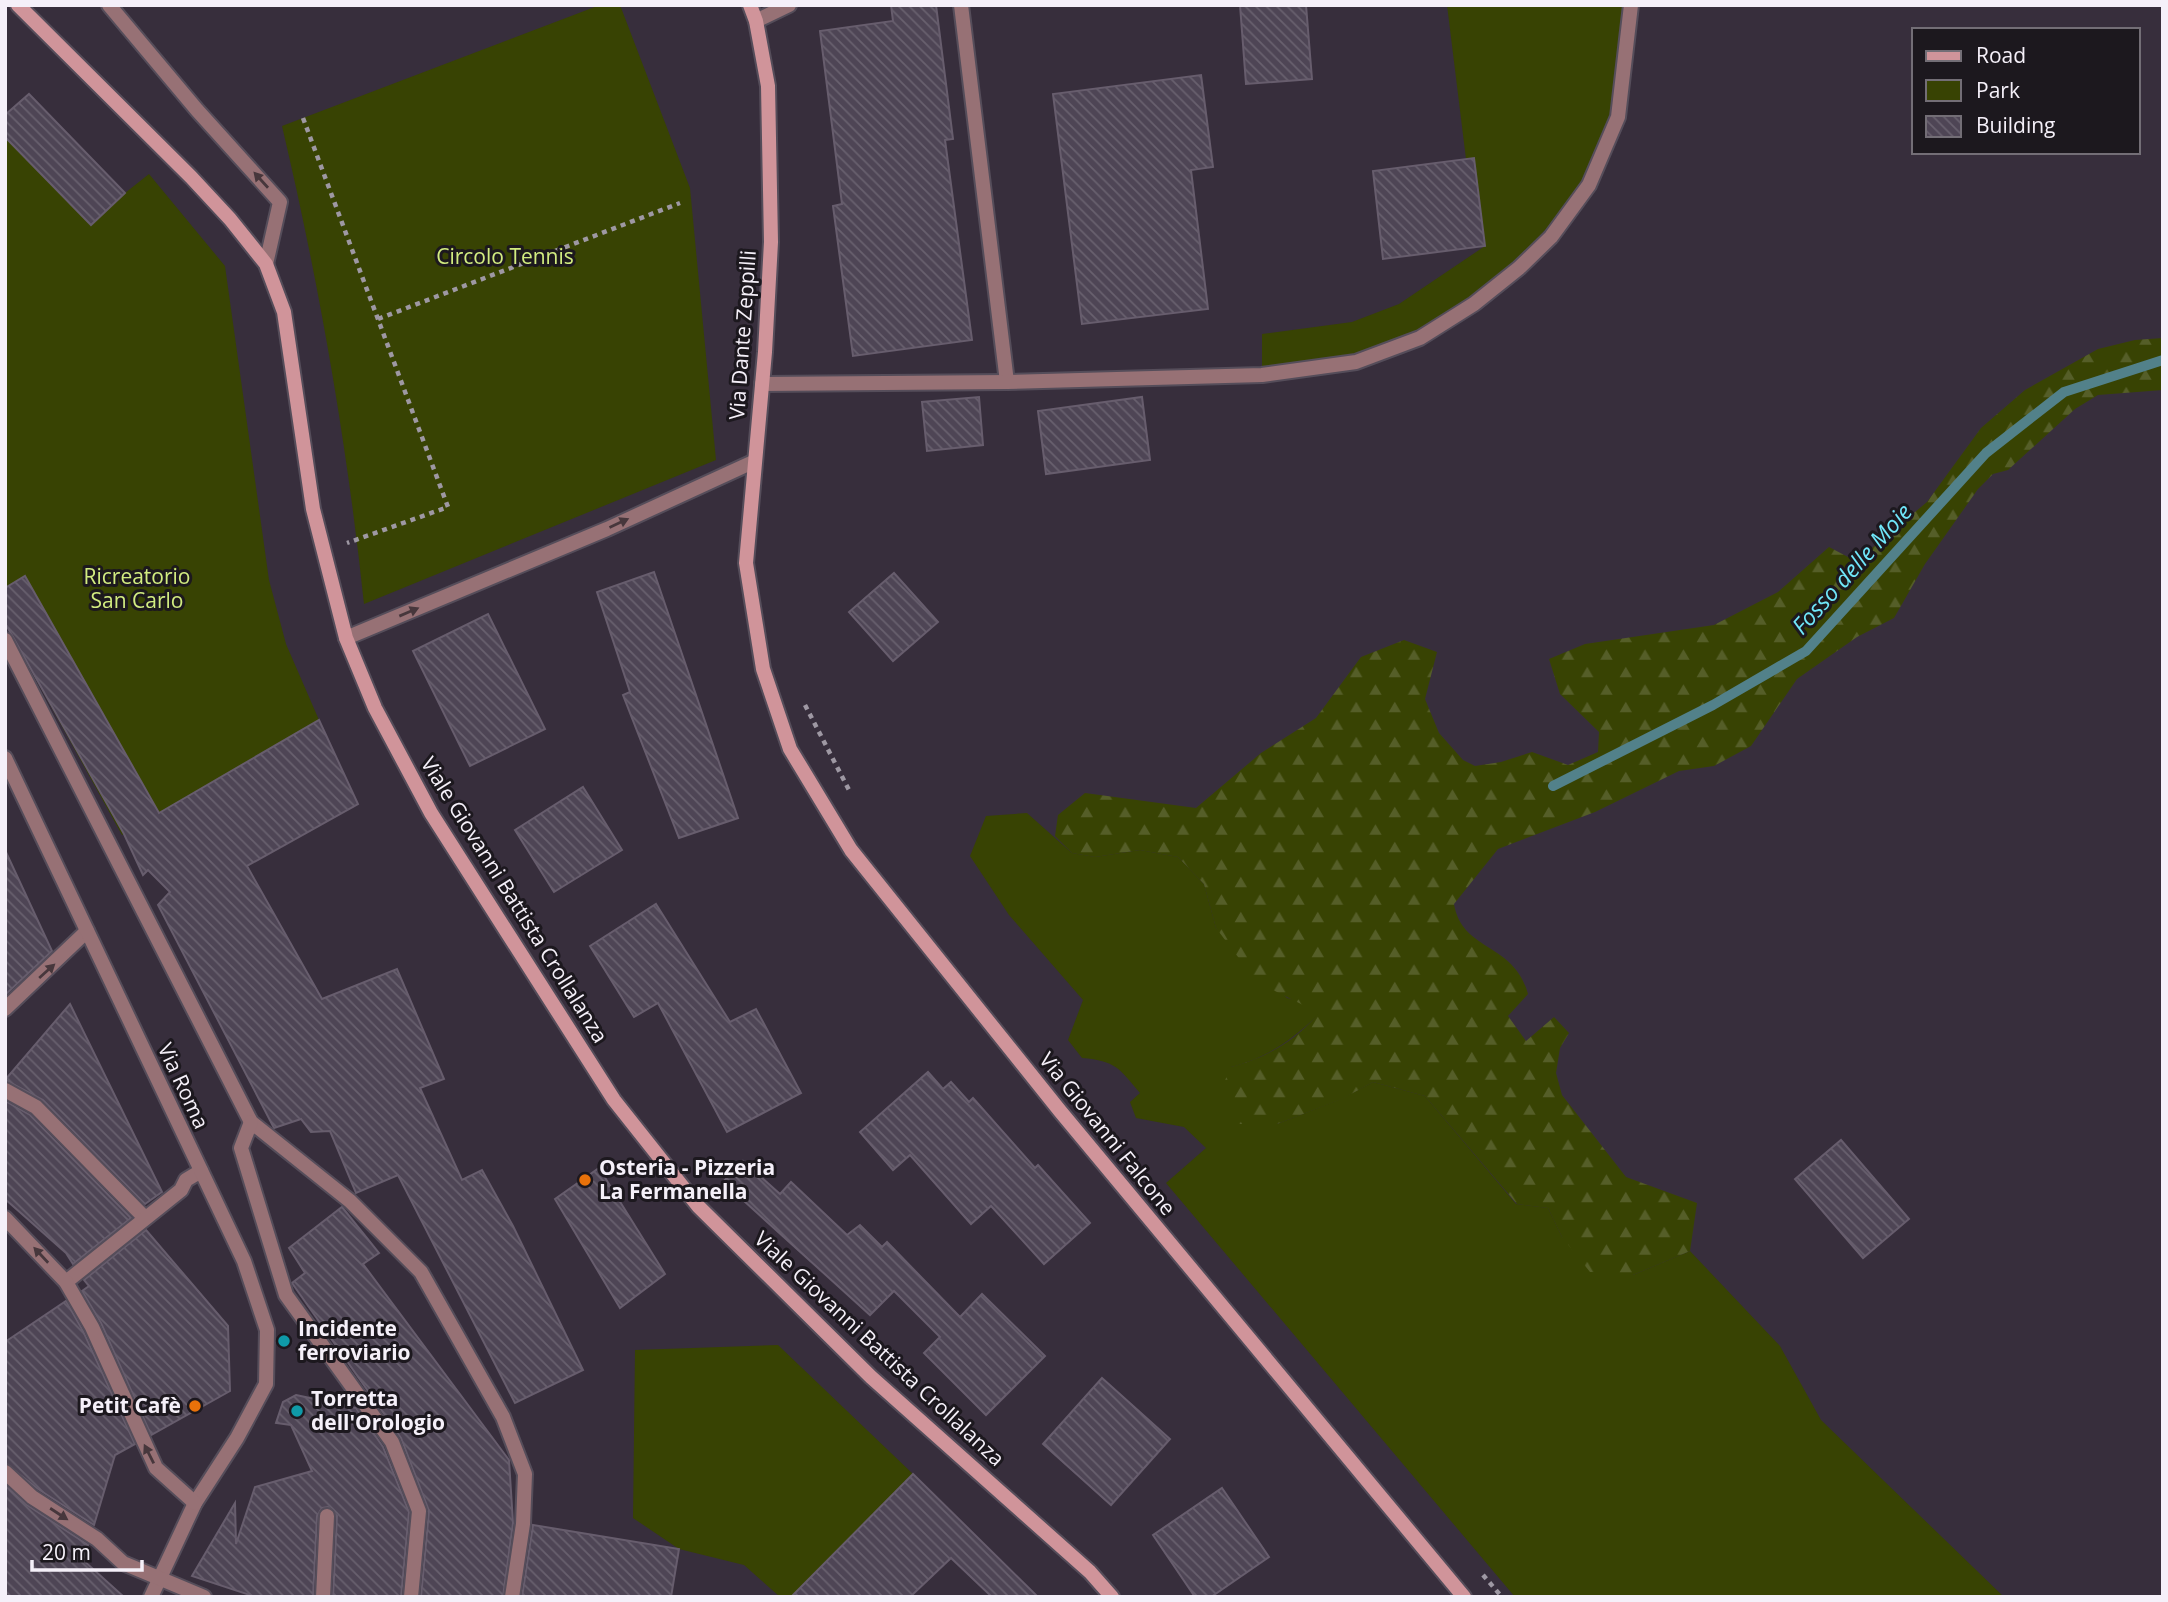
<svg xmlns="http://www.w3.org/2000/svg" width="2168" height="1602" viewBox="0 0 2168 1602" font-family="'Open Sans',sans-serif">
	<defs>
		<pattern id="forest-firs" width="22" height="20" patternUnits="userSpaceOnUse" patternTransform="scale(1.75)"><rect width="22" height="20" fill="#384303"/><path d="M5 1l3.5 6h-7zM16 11l3.5 6h-7z" fill="#555e28"/></pattern>
		<pattern id="building-back-hatch" width="6" height="6" patternUnits="userSpaceOnUse" patternTransform="scale(1.75)"><rect width="6" height="6" fill="#4e4555"/><path d="M-1 5l2 2M0 0l6 6M5-1l2 2" fill="none" stroke="#68606e"/></pattern>
	</defs>
	<rect width="100%" height="100%" fill="#372e3c"/>
	<g fill="#384303">
		<path d="M 600,5 L 620,5 L 690,188 L 716,460 L 364,604 C 347,443 319,283 282,126 Z"/>
		<path d="M 1447,5 L 1626,5 C 1622,37 1622,87 1612,116 C 1606,138 1594,166 1582,184 C 1537,252 1432,340 1352,357 C 1323,364 1291,365 1262,369 L 1262,334 L 1352,322 L 1399,304 L 1485,246 L 1474,159 L 1466,159 Z"/>
		<path d="M 29,94 L 125,193 L 149,174 L 225,266 L 269,580 L 286,644 L 319,720 L 122,835 L 5,623 L 5,115 Z"/>
		<path d="M 1027,813 L 1072,853 L 1095,857 L 1140,850 L 1178,857 L 1204,884 L 1216,928 L 1287,998 L 1303,1002 L 1320,1013 C 1292,1040 1269,1057 1231,1067 L 1277,1124 L 1341,1099 L 1373,1082 L 1425,1096 L 1516,1204 L 1548,1208 L 1562,1237 L 1633,1275 L 1690,1251 L 1780,1346 L 1821,1420 L 2004,1597 L 1515,1597 L 1166,1183 L 1206,1148 L 1184,1127 L 1136,1118 L 1130,1102 L 1140,1093 C 1119,1068 1116,1061 1082,1058 L 1068,1040 L 1083,1000 L 1009,915 L 970,856 L 986,816 Z"/>
		<path d="M 778,1345 L 913,1474 L 792,1597 L 780,1597 L 744,1565 L 679,1549 L 633,1518 L 635,1350 Z"/>
	</g>
	<path fill="url(#forest-firs)" d="M 2163,338 L 2163,390 L 2098,395 L 2075,409 L 2008,470 L 1993,474 L 1978,489 L 1925,564 L 1894,618 L 1857,637 L 1797,679 L 1751,746 L 1714,766 L 1679,771 L 1595,812 L 1498,849 L 1454,904 C 1462,952 1514,942 1528,994 L 1508,1016 L 1526,1041 L 1554,1017 L 1569,1033 L 1560,1048 L 1556,1073 L 1562,1095 L 1626,1177 L 1697,1203 L 1690,1251 L 1633,1275 L 1590,1272 L 1562,1237 L 1548,1208 L 1517,1204 L 1425,1096 L 1373,1082 L 1342,1099 L 1277,1124 L 1237,1124 L 1218,1096 L 1231,1067 C 1268,1057 1295,1041 1319,1013 L 1257,982 L 1216,928 L 1204,884 L 1178,857 L 1140,850 L 1095,857 L 1072,853 L 1055,836 L 1058,815 L 1085,793 L 1196,808 L 1261,753 L 1316,718 L 1361,657 L 1404,640 L 1437,652 L 1425,699 L 1439,733 L 1463,760 L 1475,766 L 1501,762 L 1532,752 L 1568,765 L 1598,752 L 1599,732 L 1560,694 L 1549,659 L 1585,644 L 1714,625 L 1778,592 L 1829,547 L 1848,557 L 1872,548 L 1927,502 L 1981,428 L 2025,390 L 2098,349 L 2135,340 Z"/>
	<g fill="none" stroke-linecap="round" stroke-linejoin="round">
		<path stroke="#52818a" stroke-width="10" d="M 1553,786 L 1713,705 L 1806,651 L 1986,453 L 2064,392 L 2163,360"/>
	</g>
	<g fill="url(#building-back-hatch)" stroke="#675d6d" stroke-width="2">
		<path d="M 891,5 L 936,5 L 953,139 L 945,140 L 972,340 L 853,356 L 833,206 L 842,204 L 820,31 L 893,21 Z"/>
		<path d="M 1240,5 L 1306,5 L 1312,79 L 1246,84 Z"/>
		<path d="M 1201,75 L 1213,167 L 1191,170 L 1208,309 L 1082,324 L 1053,94 Z"/>
		<path d="M 29,94 L 125,193 L 91,225 L 5,137 L 5,115 Z"/>
		<path d="M 1474,158 L 1485,246 L 1383,259 L 1373,171 Z"/>
		<path d="M 979,397 L 983,445 L 927,451 L 922,402 Z"/>
		<path d="M 1142,397 L 1150,460 L 1046,474 L 1038,411 Z"/>
		<path d="M 654,572 L 738,818 L 679,838 L 623,695 L 630,692 L 597,592 Z"/>
		<path d="M 894,573 L 938,622 L 893,661 L 849,612 Z"/>
		<path d="M 25,576 L 159,813 L 319,720 L 358,804 L 247,866 L 322,999 L 397,969 L 444,1079 L 420,1088 L 462,1180 L 482,1170 L 513,1226 L 583,1370 L 515,1403 L 398,1175 L 356,1193 L 330,1131 L 311,1132 L 301,1119 L 274,1128 L 158,905 L 170,892 L 148,870 L 143,875 L 124,834 L 5,623 L 5,588 Z"/>
		<path d="M 488,614 L 545,729 L 470,766 L 413,651 Z"/>
		<path d="M 583,787 L 622,850 L 554,892 L 515,830 Z"/>
		<path d="M 5,850 L 52,951 L 5,995 Z"/>
		<path d="M 656,904 L 730,1022 L 756,1009 L 801,1093 L 727,1132 L 658,1003 L 634,1017 L 590,946 Z"/>
		<path d="M 70,1004 L 162,1192 L 145,1204 L 43,1100 L 5,1080 Z"/>
		<path d="M 928,1072 L 943,1089 L 951,1082 L 969,1102 L 973,1098 L 1035,1168 L 1038,1165 L 1090,1223 L 1044,1264 L 991,1206 L 971,1224 L 910,1155 L 893,1170 L 860,1132 Z"/>
		<path d="M 5,1101 L 30,1115 L 131,1218 L 73,1264 L 66,1253 L 5,1199 Z"/>
		<path d="M 1841,1140 L 1909,1219 L 1863,1258 L 1795,1179 Z"/>
		<path d="M 743,1161 L 780,1194 L 791,1182 L 847,1235 L 860,1225 L 882,1247 L 887,1242 L 960,1317 L 982,1294 L 1045,1356 L 986,1415 L 924,1353 L 940,1337 L 894,1291 L 870,1315 L 723,1182 Z"/>
		<path d="M 599,1168 L 665,1274 L 620,1308 L 555,1199 Z"/>
		<path d="M 342,1207 L 379,1253 L 363,1264 L 509,1460 L 513,1523 L 503,1597 L 421,1597 L 429,1511 L 401,1438 L 292,1283 L 305,1273 L 289,1248 Z"/>
		<path d="M 146,1230 L 228,1326 L 230,1391 L 151,1435 L 101,1323 L 82,1291 L 89,1286 L 84,1280 Z"/>
		<path d="M 66,1301 L 83,1331 L 135,1444 L 115,1455 L 94,1525 L 38,1489 L 5,1463 L 5,1342 Z"/>
		<path d="M 1102,1378 L 1170,1439 L 1111,1505 L 1043,1444 Z"/>
		<path d="M 296,1395 L 356,1408 L 383,1447 L 409,1512 L 401,1597 L 333,1597 L 337,1516 L 328,1507 L 322,1508 L 317,1516 L 313,1597 L 256,1597 L 192,1576 L 235,1503 L 236,1544 L 255,1487 L 312,1471 L 291,1425 L 276,1423 L 283,1402 Z"/>
		<path d="M 913,1474 L 1038,1597 L 992,1597 L 951,1558 L 910,1597 L 791,1597 Z"/>
		<path d="M 5,1485 L 27,1505 L 88,1545 L 83,1560 L 124,1597 L 5,1597 Z"/>
		<path d="M 1222,1488 L 1269,1557 L 1211,1597 L 1195,1597 L 1153,1535 Z"/>
		<path d="M 533,1525 L 679,1549 L 671,1597 L 522,1597 Z"/>
	</g>
	<g fill="none" stroke-linecap="round" stroke-linejoin="round">
		<g stroke="#554d5a" stroke-width="18">
			<g id="lane">
				<path d="M 109,5 L 197,110 L 280,202 L 266,264"/>
				<path d="M 5,640 L 251,1122 L 350,1201 L 421,1272 L 503,1417 L 525,1474 L 523,1524 L 512,1597"/>
				<path d="M 5,1009 L 87,931"/>
				<path d="M 5,1090 L 36,1107 L 145,1218"/>
				<path d="M 251,1122 L 241,1148 L 286,1295 L 392,1442 L 419,1511 L 411,1597"/>
				<path d="M 66,1282 L 181,1190 L 186,1180 L 201,1171"/>
				<path d="M 323,1597 L 327,1516"/>
			</g>
		</g>
		<g stroke="#554d5a" stroke-width="18">
			<g id="street">
				<path d="M 961,5 L 1007,382"/>
				<path d="M 756,21 L 789,5"/>
				<path d="M 762,384 L 1007,382 L 1262,375 L 1356,362 L 1420,338 L 1474,304 L 1519,268 L 1551,237 L 1589,185 L 1618,117 L 1631,5"/>
				<path d="M 346,638 L 607,529 L 753,462"/>
				<path d="M 5,758 L 244,1261 L 267,1330 L 266,1384 L 237,1438 L 195,1503 L 151,1597"/>
				<path d="M 5,1218 L 66,1282 L 92,1327 L 156,1468 L 195,1503"/>
				<path d="M 5,1472 L 32,1497 L 97,1539 L 123,1563 L 204,1597"/>
			</g>
		</g>
		<g stroke="#554d5a" stroke-width="18">
			<g id="secondary">
				<path d="M 18,5 L 191,177 L 230,219 L 266,264 L 284,312 L 313,509 L 346,638 L 375,708 L 431,813 L 614,1100 L 698,1206 L 871,1377 L 1090,1572 L 1112,1597"/>
				<path d="M 750,5 L 756,21 L 768,86 L 771,242 L 765,352 L 746,563 L 763,669 L 790,749 L 851,850 L 1060,1111 L 1464,1597"/>
			</g>
		</g>
		<g stroke="#9e98a3" stroke-width="4.5" stroke-dasharray="5 5" stroke-linecap="butt">
			<path d="M 303,118 L 448,507 L 347,543"/>
			<path d="M 378,319 L 680,203"/>
			<path d="M 805,705 L 849,790"/>
			<path d="M 1483,1575 L 1502,1597"/>
		</g>
		<use href="#lane" stroke="#977175" stroke-width="14"/>
		<use href="#street" stroke="#977175" stroke-width="14"/>
		<use href="#secondary" stroke="#d0949a" stroke-width="14"/>
	</g>
	<defs><path id="oneway-solid" d="M-6-.8H1V-3.2L6.5 0L1 3.2V.8H-6Z" transform="scale(1.75)"/></defs>
	<g fill="#47373c">
		<use href="#oneway-solid" transform="translate(261 180) rotate(-132)"/>
		<use href="#oneway-solid" transform="translate(619 523) rotate(-25)"/>
		<use href="#oneway-solid" transform="translate(409 612) rotate(-23)"/>
		<use href="#oneway-solid" transform="translate(47 971) rotate(-42)"/>
		<use href="#oneway-solid" transform="translate(41 1255) rotate(-133)"/>
		<use href="#oneway-solid" transform="translate(149 1454) rotate(-117)"/>
		<use href="#oneway-solid" transform="translate(59 1514) rotate(33)"/>
	</g>
	<g fill="#e8710a" stroke="#1c181e" stroke-width="2.5">
		<circle cx="585" cy="1180" r="7"/>
		<circle cx="195" cy="1406" r="7"/>
	</g>
	<g fill="#0f9aa8" stroke="#1c181e" stroke-width="2.5">
		<circle cx="284" cy="1341" r="7"/>
		<circle cx="297" cy="1411" r="7"/>
	</g>
	<g text-anchor="middle" stroke-width="6" stroke-linejoin="round" paint-order="stroke">
		<g font-size="21" fill="#d2ec80" stroke="#1c181e">
			<text x="505" y="264">Circolo Tennis</text>
			<text x="137" y="584">Ricreatorio<tspan x="137" dy="24">San Carlo</tspan></text>
		</g>
		<g font-size="21" fill="#f5f0f9" stroke="#1c181e">
			<text transform="translate(743 335) rotate(-86)" y="7">Via Dante Zeppilli</text>
			<text transform="translate(514 900) rotate(58)" y="7">Viale Giovanni Battista Crollalanza</text>
			<text transform="translate(183 1086) rotate(65)" y="7">Via Roma</text>
			<text transform="translate(1107 1134) rotate(51)" y="7">Via Giovanni Falcone</text>
			<text transform="translate(879 1349) rotate(43)" y="7">Viale Giovanni Battista Crollalanza</text>
		</g>
		<g font-size="21" font-weight="bold" fill="#f5f0f9" stroke="#1c181e" text-anchor="start">
			<text x="599" y="1175">Osteria - Pizzeria<tspan x="599" dy="24">La Fermanella</tspan></text>
			<text x="298" y="1336">Incidente<tspan x="298" dy="24">ferroviario</tspan></text>
			<text x="311" y="1406">Torretta<tspan x="311" dy="24">dell'Orologio</tspan></text>
			<text x="181" y="1413" text-anchor="end">Petit Cafè</text>
		</g>
		<g font-size="23" font-style="italic" fill="#70e7fa" stroke="#1c181e">
			<text transform="translate(1852 569) rotate(-48)" y="8">Fosso delle Moie</text>
		</g>
	</g>
	<rect width="2168" height="1602" fill="none" stroke="#f5f0f9" stroke-width="14"/>
	<rect x="1912" y="28" width="228" height="126" fill="#1c181e" stroke="#736e76" stroke-width="2"/>
	<rect x="1926" y="51" width="35" height="10" fill="#d0949a" stroke="#736e76" stroke-width="2"/>
	<text x="1976" y="63" font-size="21" fill="#f5f0f9">Road</text>
	<rect x="1926" y="80" width="35" height="21" fill="#384303" stroke="#736e76" stroke-width="2"/>
	<text x="1976" y="98" font-size="21" fill="#f5f0f9">Park</text>
	<rect x="1926" y="116" width="35" height="21" fill="url(#building-back-hatch)" stroke="#736e76" stroke-width="2"/>
	<text x="1976" y="133" font-size="21" fill="#f5f0f9">Building</text>
	<path d="M32 1560v10h110v-10" fill="none" stroke="#f5f0f9" stroke-width="3.5"/>
	<text x="42" y="1560" font-size="21" fill="#f5f0f9" stroke="#1c181e" stroke-width="5" paint-order="stroke">20 m</text>
</svg>
